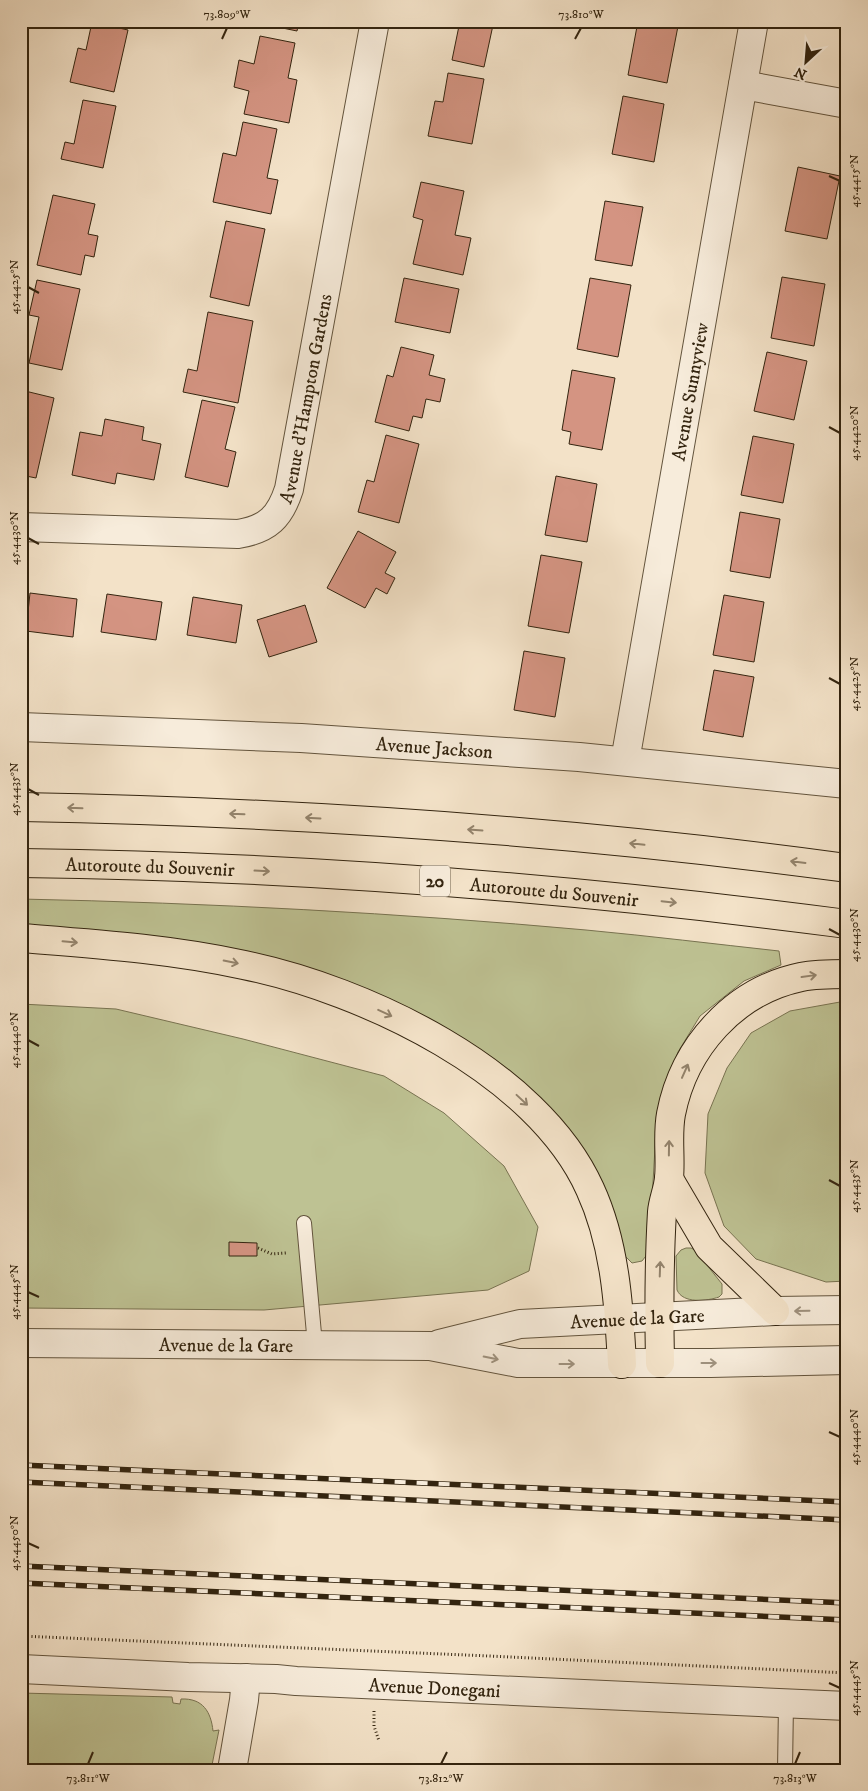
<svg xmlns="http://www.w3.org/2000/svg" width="868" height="1791" viewBox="0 0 868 1791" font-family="'IM FELL DW Pica',serif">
	<rect width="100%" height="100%" fill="#f3e2c8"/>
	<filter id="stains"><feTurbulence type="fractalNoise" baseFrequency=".004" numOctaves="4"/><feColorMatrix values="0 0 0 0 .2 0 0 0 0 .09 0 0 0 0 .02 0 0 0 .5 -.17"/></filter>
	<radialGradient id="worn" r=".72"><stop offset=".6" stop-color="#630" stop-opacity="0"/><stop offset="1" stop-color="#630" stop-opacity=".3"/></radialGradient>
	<g fill="#bec293" stroke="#787351">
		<path d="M 21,899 C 210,903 398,913 586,930 C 650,936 715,944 779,951 L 781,965 L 744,981 L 700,1016 L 678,1052 L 663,1091 L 656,1130 L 649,1252 L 642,1261 L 632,1263 L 625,1256 L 607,1193 L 582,1155 L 353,986 L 21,930 Z"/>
		<path d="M 840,1002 L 847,1002 L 847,1281 L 826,1282 L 756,1259 L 724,1226 L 705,1173 L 708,1114 L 727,1068 L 751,1033 L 790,1011 Z"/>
		<path d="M 21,1004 L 116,1009 L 243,1039 L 384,1076 L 444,1113 L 504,1166 L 538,1227 L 529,1271 L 488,1290 L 264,1310 L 21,1308 Z"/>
		<path d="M 686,1248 L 691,1248 L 695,1250 L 722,1284 L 722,1294 L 719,1297 C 707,1301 683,1304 677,1290 L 676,1256 L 681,1250 Z"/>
		<path d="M 21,1693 L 172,1697 L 173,1703 L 180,1704 L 181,1699 C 203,1698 211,1712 213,1731 L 219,1730 L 211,1770 L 21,1770 Z"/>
	</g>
	<g fill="#d49482" stroke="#33240f">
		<path d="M 98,21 L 125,21 L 124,28 Z"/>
		<path d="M 269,21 L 299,21 L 297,31 L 268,25 Z"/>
		<path d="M 460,21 L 506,21 L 505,28 L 493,25 L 484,67 L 452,60 Z"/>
		<path d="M 638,21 L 679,21 L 667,83 L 628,75 Z"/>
		<path d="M 824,21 L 847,21 L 847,27 L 824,23 Z"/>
		<path d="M 92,22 L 128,30 L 114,92 L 70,82 L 78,48 L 86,50 Z"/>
		<path d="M 260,36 L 295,43 L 288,78 L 297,80 L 289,123 L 244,114 L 249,91 L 234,87 L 239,60 L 254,64 Z"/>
		<path d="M 448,73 L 484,79 L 472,144 L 428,136 L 435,101 L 443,102 Z"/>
		<path d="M 623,96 L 664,104 L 654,162 L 612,154 Z"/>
		<path d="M 83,100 L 116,106 L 103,168 L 61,159 L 65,142 L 74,144 Z"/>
		<path d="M 243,122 L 277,129 L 267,178 L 278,180 L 271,214 L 213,202 L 223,153 L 236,156 Z"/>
		<path d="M 798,167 L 840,176 L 827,239 L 785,231 Z"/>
		<path d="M 421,182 L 464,191 L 455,235 L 471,238 L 463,275 L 413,264 L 423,220 L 413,217 Z"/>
		<path d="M 53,195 L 95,204 L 88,234 L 98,236 L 94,257 L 85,255 L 81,275 L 37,265 Z"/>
		<path d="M 605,201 L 643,207 L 632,266 L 595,260 Z"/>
		<path d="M 226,221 L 265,229 L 249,306 L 210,297 Z"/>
		<path d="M 782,277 L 825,284 L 814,346 L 771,338 Z"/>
		<path d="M 404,278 L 459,289 L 450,333 L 395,322 Z"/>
		<path d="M 590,278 L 631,285 L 618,357 L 577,349 Z"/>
		<path d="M 37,280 L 80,289 L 62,370 L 29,363 L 39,317 L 29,315 Z"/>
		<path d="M 208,312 L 253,321 L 238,403 L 183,392 L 188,369 L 197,371 Z"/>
		<path d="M 401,347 L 434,355 L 429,375 L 445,379 L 440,402 L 426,399 L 422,418 L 413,416 L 409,431 L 375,422 L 387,375 L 393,377 Z"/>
		<path d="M 767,352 L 807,361 L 794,420 L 754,411 Z"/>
		<path d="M 572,370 L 615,378 L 602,450 L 569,444 L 571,432 L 562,430 Z"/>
		<path d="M 21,390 L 54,398 L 36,478 L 21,475 Z"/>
		<path d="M 202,400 L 235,407 L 225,449 L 236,452 L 228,487 L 185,477 Z"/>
		<path d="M 105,419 L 144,427 L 142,440 L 161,444 L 154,480 L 117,473 L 115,484 L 72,475 L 80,432 L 102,436 Z"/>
		<path d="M 386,435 L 419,444 L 399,523 L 358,512 L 367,480 L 374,482 Z"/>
		<path d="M 753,436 L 794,444 L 783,503 L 741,495 Z"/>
		<path d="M 556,476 L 597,484 L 587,542 L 545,535 Z"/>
		<path d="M 740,512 L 780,519 L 770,578 L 730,571 Z"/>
		<path d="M 358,531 L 396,552 L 385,573 L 395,578 L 387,594 L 376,588 L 365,608 L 327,588 Z"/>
		<path d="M 541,555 L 582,562 L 569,633 L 528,626 Z"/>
		<path d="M 30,593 L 77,599 L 73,637 L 26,631 Z"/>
		<path d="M 107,594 L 162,602 L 156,640 L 101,632 Z"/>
		<path d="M 724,595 L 764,602 L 754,662 L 713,655 Z"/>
		<path d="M 193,597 L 242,605 L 236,643 L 187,635 Z"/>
		<path d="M 305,605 L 317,642 L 269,657 L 257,620 Z"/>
		<path d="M 524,651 L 565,658 L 555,717 L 514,710 Z"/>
		<path d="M 714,670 L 754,677 L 743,737 L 703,730 Z"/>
		<path d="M 229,1242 L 257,1243 L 257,1256 L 229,1256 Z"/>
	</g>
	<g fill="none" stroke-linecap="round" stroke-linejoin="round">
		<g stroke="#63543d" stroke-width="16">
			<g id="service">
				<path d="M 304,1223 L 315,1345"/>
				<path d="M 785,1770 L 786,1703"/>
			</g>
		</g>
		<g stroke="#63543d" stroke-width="30">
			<g id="minor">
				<path d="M 743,85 L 847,104"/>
				<path id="s1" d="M 21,527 L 238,534 C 268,529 280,517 289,489 L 375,21"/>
				<path id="s2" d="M 21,727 L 301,738 L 579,757 L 847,784"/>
				<path id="s3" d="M 625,761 L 754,21"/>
			</g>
		</g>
		<g stroke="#63543d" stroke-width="30">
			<g id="tertiary">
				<path id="s4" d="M 21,1343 L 430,1346 L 518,1363 L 711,1363 L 847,1360"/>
				<path id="s5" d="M 439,1344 L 520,1324 L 775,1311 L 847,1310"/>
				<path id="s6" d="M 21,1669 L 188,1677 L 276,1679 L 296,1681 L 847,1706"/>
				<path d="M 232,1770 L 244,1700 L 246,1678"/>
			</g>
		</g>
		<g stroke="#33240f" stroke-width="30">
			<g id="motorway">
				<path d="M 21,807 C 295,812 575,831 847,868"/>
				<path id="s7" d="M 21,863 C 297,866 573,888 847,924"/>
				<path d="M 21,938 C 96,944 171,949 244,965 C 365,990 537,1071 590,1189 C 615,1243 619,1305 622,1364"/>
				<path d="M 669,1179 L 709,1247 L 775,1311"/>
				<path d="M 660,1363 C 659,1313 659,1262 662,1212 C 663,1200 668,1190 669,1178 C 671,1157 667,1135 671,1114 C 684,1047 734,991 801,977 C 816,974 832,974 847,974"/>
			</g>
		</g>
		<g stroke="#33240f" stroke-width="3" stroke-dasharray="1 2.5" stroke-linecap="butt">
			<path d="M 258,1248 L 272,1254 L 286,1253"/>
			<path d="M 21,1636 L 489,1656 L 847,1673"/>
			<path d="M 374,1711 L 374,1726 L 379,1741"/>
		</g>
		<use href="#service" stroke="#f7ecdb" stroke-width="14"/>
		<use href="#minor" stroke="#f7ecdb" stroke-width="28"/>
		<use href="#tertiary" stroke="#f7ecdb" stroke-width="28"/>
		<use href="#motorway" stroke="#f3e2c8" stroke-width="28"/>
		<g stroke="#33240f" stroke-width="5.5">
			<g id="rail">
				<path d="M 21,1465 L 847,1502"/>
				<path d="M 21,1482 L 847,1520"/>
				<path d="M 21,1566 L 847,1603"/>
				<path d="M 21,1583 L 847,1620"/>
			</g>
		</g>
		<use href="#rail" stroke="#f7ecdb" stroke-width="4" stroke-dasharray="11" stroke-linecap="butt"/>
	</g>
	<defs><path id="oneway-shaft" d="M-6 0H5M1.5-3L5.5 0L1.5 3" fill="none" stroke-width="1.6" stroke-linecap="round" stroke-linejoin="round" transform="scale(1.25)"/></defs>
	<g stroke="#93836c">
		<use href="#oneway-shaft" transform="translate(75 808) rotate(-178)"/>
		<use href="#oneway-shaft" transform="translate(237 814) rotate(-178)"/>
		<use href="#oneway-shaft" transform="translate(313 818) rotate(-177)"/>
		<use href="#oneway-shaft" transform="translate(475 830) rotate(-176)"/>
		<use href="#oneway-shaft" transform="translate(637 844) rotate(-174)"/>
		<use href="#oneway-shaft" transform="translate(798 862) rotate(-173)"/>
		<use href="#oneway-shaft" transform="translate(262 871) rotate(3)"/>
		<use href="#oneway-shaft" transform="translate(669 902) rotate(6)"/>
		<use href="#oneway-shaft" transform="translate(70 942) rotate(5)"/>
		<use href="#oneway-shaft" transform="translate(231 962) rotate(11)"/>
		<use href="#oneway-shaft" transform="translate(809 976) rotate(-8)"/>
		<use href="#oneway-shaft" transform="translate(385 1013) rotate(25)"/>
		<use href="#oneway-shaft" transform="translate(685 1071) rotate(-66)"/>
		<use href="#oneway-shaft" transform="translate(522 1100) rotate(43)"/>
		<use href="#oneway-shaft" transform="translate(669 1148) rotate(-89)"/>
		<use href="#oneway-shaft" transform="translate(660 1269) rotate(-88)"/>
	</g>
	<g stroke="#9f927f">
		<use href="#oneway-shaft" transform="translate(802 1311) rotate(179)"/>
		<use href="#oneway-shaft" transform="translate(491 1358) rotate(11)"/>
		<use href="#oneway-shaft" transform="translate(709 1363)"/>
		<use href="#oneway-shaft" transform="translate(567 1364)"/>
	</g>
	<path fill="none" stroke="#33240f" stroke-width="2" d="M 222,39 L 227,28M 575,39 L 581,28M 829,176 L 840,181M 28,287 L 39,293M 829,427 L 840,433M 28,538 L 39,544M 829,678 L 840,684M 28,789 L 39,795M 829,929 L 840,935M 28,1040 L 39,1046M 829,1180 L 840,1186M 28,1292 L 39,1297M 829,1432 L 840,1437M 28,1543 L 39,1548M 829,1683 L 840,1688M 88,1764 L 93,1752M 441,1764 L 447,1752M 795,1764 L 800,1752"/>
	<g text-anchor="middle" stroke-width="4" stroke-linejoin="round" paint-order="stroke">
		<rect fill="#f7ecdb" stroke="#6e604c" stroke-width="1" x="420" y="865.5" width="30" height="31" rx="4"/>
		<g font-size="18" font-weight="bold" fill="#33240f">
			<text x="435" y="887">20</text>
		</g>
		<g font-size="19" fill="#33240f" stroke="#f7ecdb">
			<text dy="7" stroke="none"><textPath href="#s3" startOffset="375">Avenue Sunnyview</textPath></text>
			<text dy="7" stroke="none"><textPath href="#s1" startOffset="382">Avenue d'Hampton Gardens</textPath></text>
			<text dy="7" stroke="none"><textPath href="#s2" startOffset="414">Avenue Jackson</textPath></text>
			<text dy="7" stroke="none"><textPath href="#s7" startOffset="129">Autoroute du Souvenir</textPath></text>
			<text dy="7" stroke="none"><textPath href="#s7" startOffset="534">Autoroute du Souvenir</textPath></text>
			<text dy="7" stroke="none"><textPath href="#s5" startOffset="201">Avenue de la Gare</textPath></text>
			<text dy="7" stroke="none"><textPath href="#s4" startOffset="205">Avenue de la Gare</textPath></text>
			<text dy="7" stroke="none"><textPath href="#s6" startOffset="414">Avenue Donegani</textPath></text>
		</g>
	</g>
	<rect width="868" height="1791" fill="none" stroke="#f3e2c8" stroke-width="55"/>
	<g transform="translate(806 62) rotate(206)" stroke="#f7ecdb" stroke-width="4" paint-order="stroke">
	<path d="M0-4L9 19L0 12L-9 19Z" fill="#33240f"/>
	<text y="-8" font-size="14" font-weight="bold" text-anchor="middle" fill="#33240f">N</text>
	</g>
	<rect x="28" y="28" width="812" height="1736" fill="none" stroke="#33240f" stroke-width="2"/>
	<g font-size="12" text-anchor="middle" fill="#33240f">
		<text x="227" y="18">73.809°W</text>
		<text x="581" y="18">73.810°W</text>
		<text transform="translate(854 181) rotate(-90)" y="4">45.4415°N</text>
		<text transform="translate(14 287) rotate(-90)" y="4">45.4425°N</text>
		<text transform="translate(854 433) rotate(-90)" y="4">45.4420°N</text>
		<text transform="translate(14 538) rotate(-90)" y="4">45.4430°N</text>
		<text transform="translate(854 684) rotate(-90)" y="4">45.4425°N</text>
		<text transform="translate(14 789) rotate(-90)" y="4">45.4435°N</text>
		<text transform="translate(854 935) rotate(-90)" y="4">45.4430°N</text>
		<text transform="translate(14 1040) rotate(-90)" y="4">45.4440°N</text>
		<text transform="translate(854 1186) rotate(-90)" y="4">45.4435°N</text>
		<text transform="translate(14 1292) rotate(-90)" y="4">45.4445°N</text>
		<text transform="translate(854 1437) rotate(-90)" y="4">45.4440°N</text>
		<text transform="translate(14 1543) rotate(-90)" y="4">45.4450°N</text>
		<text transform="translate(854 1688) rotate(-90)" y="4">45.4445°N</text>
		<text x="88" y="1782">73.811°W</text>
		<text x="441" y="1782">73.812°W</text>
		<text x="795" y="1782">73.813°W</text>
	</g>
	<rect width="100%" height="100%" filter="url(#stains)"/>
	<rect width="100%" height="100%" fill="url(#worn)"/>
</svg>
